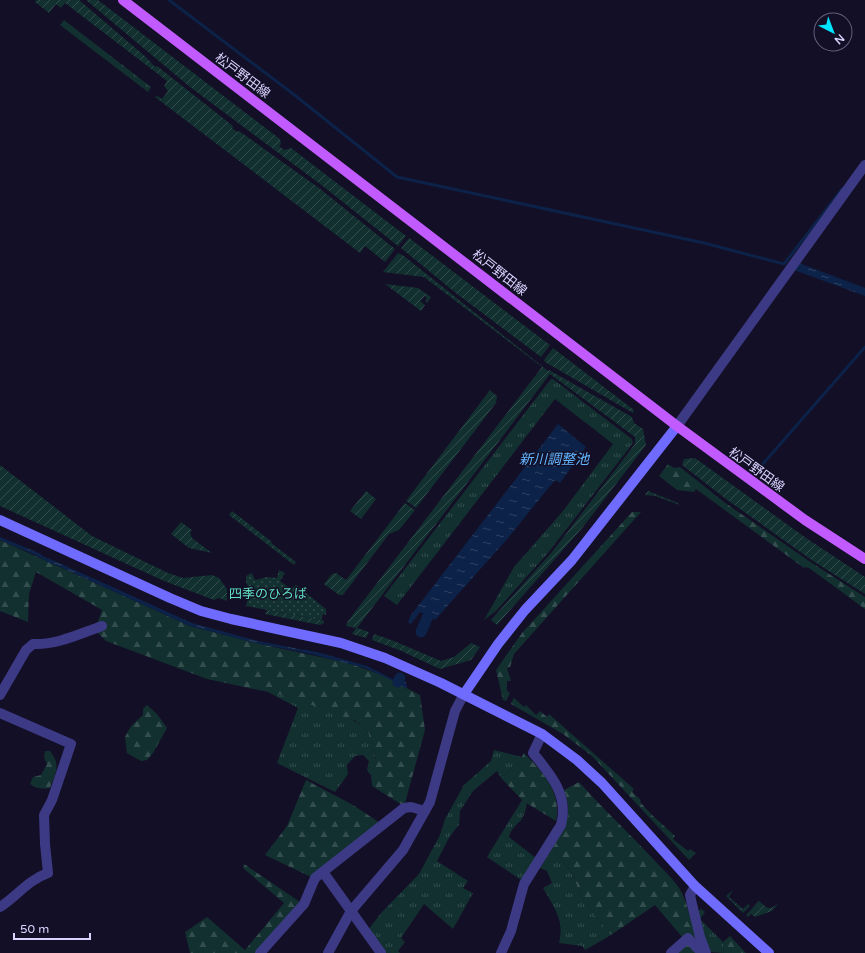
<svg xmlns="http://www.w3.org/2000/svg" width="865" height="953" viewBox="0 0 865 953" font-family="'Varela Round','Noto Sans JP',sans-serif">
	<defs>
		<pattern id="grass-tufts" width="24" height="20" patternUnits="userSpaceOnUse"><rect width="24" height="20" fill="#12302f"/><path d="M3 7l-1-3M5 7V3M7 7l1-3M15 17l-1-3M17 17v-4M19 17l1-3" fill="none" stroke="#344d4e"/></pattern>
		<pattern id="forest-firs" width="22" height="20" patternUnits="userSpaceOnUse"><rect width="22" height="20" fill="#12302f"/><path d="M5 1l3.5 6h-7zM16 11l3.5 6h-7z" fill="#344d4e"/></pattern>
		<pattern id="park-dots" width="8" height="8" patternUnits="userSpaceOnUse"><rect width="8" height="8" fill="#12302f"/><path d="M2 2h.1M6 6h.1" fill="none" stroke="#344d4e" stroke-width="1.8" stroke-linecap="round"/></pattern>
		<pattern id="garden-furrows" width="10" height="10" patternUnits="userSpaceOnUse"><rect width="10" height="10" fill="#12302f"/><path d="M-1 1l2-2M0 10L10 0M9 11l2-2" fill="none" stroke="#344d4e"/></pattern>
		<pattern id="water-ripples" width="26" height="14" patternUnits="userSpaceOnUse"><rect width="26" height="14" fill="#0c2248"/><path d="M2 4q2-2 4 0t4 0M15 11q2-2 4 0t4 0" fill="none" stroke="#2f4163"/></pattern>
	</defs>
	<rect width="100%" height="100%" fill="#130f26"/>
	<g fill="url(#grass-tufts)">
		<path d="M 64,20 L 151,87 L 148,92 L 60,25 Z"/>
		<path d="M 551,379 L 553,379 L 632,439 L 633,443 L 548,553 L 496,611 L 484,620 L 514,567 L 563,511 L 613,444 L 555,399 L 397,605 L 384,596 Z"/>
		<path d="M 266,691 C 290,696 352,713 366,730 C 372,737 373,751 376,760 L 367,770 L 369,761 L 363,755 L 355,756 L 347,765 L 348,774 L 335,792 L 277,763 L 298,708 Z"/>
		<path d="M 494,750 L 522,757 L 518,763 L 501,778 L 497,771 L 473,791 L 460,811 L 459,825 L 450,836 L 437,861 L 468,881 L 463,888 L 473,893 L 453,929 L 424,904 L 401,938 L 405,942 L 398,951 L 400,953 L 383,953 L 368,930 L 382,912 L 419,874 L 440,835 L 445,819 L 464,785 L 491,761 Z"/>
		<path d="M 522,800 L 527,803 C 526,808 525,814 522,819 C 517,825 511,828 509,837 L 536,858 L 521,880 L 487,857 Z"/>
		<path d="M 553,847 L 573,875 L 581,897 L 611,935 L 585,950 L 582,946 L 559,943 C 565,921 554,907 543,888 L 552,883 L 547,871 L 540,868 Z"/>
		<path d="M 701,909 L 705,912 L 700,919 L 723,942 L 724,953 L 710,952 L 704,940 L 697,912 Z"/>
	</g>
	<g fill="url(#forest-firs)">
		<path d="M 668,464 L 674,468 L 680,467 L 724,502 L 812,563 L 865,597 L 865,609 L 809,568 L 805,567 L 804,568 L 696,489 L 694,492 L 677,490 L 659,476 Z"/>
		<path d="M 632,512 L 641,512 L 514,654 L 510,667 L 507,668 L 511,681 L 507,681 L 507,691 L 510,693 L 506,701 L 503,700 L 496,670 L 522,633 Z"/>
		<path d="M 0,540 L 190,626 L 260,644 L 348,663 L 382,675 L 420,695 L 425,730 L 405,803 L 402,805 L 372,786 L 371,775 L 367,770 L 376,759 L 368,732 L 356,721 L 287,696 L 207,679 L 106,641 L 95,630 L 102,610 L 36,572 L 29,594 L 28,622 L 0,611 Z"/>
		<path d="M 515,695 L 514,698 L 524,707 L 526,705 L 536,715 L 540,711 L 547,717 L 549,714 L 634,789 L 632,792 L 641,800 L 640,802 L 652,815 L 675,836 L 673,839 L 688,851 L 690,849 L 696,853 L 689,860 L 592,756 L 563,734 L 511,704 Z"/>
		<path d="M 147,705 L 157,714 L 167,728 L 153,753 L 147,760 L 141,761 L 127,753 L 125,737 L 131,726 L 143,715 L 143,709 Z"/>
		<path d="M 45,751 L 50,751 C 61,764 56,773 50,788 C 42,789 36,789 30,784 L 33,777 L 41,775 L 47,764 L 44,757 Z"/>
		<path d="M 524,753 C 543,772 562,792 556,821 L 523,801 L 501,778 L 518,763 Z"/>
		<path d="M 306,780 L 353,805 L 380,823 L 311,877 L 265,855 L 287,826 Z"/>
		<path d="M 579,782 C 603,809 630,834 655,861 C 664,871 676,881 682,893 C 690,910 692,928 698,946 L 683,938 L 655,905 L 611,935 L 581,897 L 573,875 L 553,847 C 566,826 573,815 564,790 Z"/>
		<path d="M 244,864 L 300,902 L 255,953 L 190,953 L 185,932 L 207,917 L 245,950 L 284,903 L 243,868 Z"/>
		<path d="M 730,936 L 744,951 L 746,953 L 724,953 L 723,942 Z"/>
		<path d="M 689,943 L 700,953 L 677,953 Z"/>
	</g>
	<path fill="url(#park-dots)" d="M 279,570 L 285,573 L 280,581 L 291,589 L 296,585 L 326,609 L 326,615 L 323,614 L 321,620 L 246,606 L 250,591 L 246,582 L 246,576 L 252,573 L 255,580 L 267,577 L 277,578 Z"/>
	<g fill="url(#garden-furrows)">
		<path d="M 36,0 L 79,0 L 146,57 L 155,67 L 157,66 L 233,126 L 232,128 L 237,132 L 239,131 L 319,188 L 395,249 L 385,262 L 365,246 L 360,253 L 155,97 L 157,96 L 162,99 L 168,91 L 164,86 L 167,81 L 65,3 L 61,8 L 56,4 L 49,13 L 35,2 Z"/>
		<path d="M 86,0 L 98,0 L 280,139 L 281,144 L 279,146 L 284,150 L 291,148 L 406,236 L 398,246 L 324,187 L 190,87 Z"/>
		<path d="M 409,238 L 550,345 L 541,357 L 457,294 L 401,248 Z"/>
		<path d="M 398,253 L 404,256 L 548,371 L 549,370 L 632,417 L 634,423 L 643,429 L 646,445 L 583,527 L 497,625 L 491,620 L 552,552 L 635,444 L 635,437 L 550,374 L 357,628 L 369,632 L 366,638 L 352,634 L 356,628 L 346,626 L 348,621 L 542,367 L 424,277 L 383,272 Z"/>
		<path d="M 385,284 L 418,288 L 431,297 L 427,303 L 425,301 L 427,298 L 425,296 L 420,301 L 425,305 L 421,311 Z"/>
		<path d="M 553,348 L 634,410 L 633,413 L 545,362 L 544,360 Z"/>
		<path d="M 490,390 L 497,396 L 496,403 L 416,508 L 406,501 Z"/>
		<path d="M 695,458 L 806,538 L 865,577 L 865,594 L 813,561 L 726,499 L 682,465 L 684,459 Z"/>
		<path d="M 0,465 L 92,536 L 168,573 L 183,578 L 212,575 L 219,578 L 227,589 L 227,601 L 219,598 L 214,600 L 164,581 L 0,506 Z"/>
		<path d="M 366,491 L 376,499 L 361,519 L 350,511 Z"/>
		<path d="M 648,491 L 678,503 L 680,505 L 655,496 L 645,495 Z"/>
		<path d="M 405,503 L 415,510 L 399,530 L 389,534 L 343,595 L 339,595 L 324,584 L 332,574 L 336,573 L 346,580 Z"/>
		<path d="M 232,511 L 272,542 L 271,543 L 296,562 L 294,565 L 229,515 Z"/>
		<path d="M 181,522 L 192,530 L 190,533 L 192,538 L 212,553 L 189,548 L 171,534 Z"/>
		<path d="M 267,610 L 321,620 L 324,621 L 324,623 L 320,625 L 265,614 Z"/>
		<path d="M 374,634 L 394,641 L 441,661 L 454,657 L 471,643 L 480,647 L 471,660 L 440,669 L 399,650 L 372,640 Z"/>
		<path d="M 733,890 L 729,897 L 743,909 L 748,904 L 750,906 L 743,913 L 726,896 Z"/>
		<path d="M 759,901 C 769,909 768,911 779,903 L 772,911 L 755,917 L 751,914 L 748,917 L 746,915 Z"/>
	</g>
	<g fill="url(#water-ripples)">
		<path d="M 799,263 L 865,288 L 865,296 L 794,270 Z"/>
		<path d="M 558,424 L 586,447 L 560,483 L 555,480 L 508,538 L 435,620 L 420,612 L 411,624 L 408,622 L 411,615 Z"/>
		<path d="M 0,537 L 41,554 L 40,557 L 0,540 Z"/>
		<path d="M 48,558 L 192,623 L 258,641 L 309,651 L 307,653 L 260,644 L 190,626 L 47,561 Z"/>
		<path d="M 317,652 L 367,666 L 402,684 L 404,681 L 406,682 L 407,689 L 391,680 L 365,668 L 315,655 Z"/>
	</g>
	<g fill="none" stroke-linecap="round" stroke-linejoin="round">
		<g stroke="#0c2248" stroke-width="3">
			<path d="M 169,0 L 292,93 L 397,177 L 704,243 L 784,264 L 842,189"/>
			<path d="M 762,465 L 865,347"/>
			<path d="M 38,555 L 51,562"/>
			<path d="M 304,651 L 318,654"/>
		</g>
		<g stroke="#0c2248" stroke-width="11">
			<path d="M 421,632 L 428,616"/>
			<path d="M 398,682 L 400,678"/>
		</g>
		<g stroke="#3d3a85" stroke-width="10">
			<path d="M 677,426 L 865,165"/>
			<path d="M 0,695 L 26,650 L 33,644 C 57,645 79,634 102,626"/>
			<path d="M 0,713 L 71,744 L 52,800 L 44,815 L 45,844 L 48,873 C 28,880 17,896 0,907"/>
			<path d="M 323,872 L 381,953"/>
			<path d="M 695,886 L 690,895 L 691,900 L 700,937 L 706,953"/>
			<path d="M 260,953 L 304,904 L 315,878 L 404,808 L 411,807 L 425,811"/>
			<path d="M 328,953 L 351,911 L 403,850 L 430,802 L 455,711 L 464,694"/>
			<path d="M 501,953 L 511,931 L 524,884 L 561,825 C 569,795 551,775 533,753 L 542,734"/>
			<path d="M 671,953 L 688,938 L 697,948 L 705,953"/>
		</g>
		<g stroke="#6f6bff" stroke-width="10">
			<path d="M 0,520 L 170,598 L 201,611 L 231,619 L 341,643 L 385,658 L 441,683 L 542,734 L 577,760 L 602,783 L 695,886 L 769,953"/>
			<path d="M 464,694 L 498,644 L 525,610 L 572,560 L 677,426"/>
		</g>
		<path stroke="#c25bff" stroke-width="10" d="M 123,0 L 677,426 L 805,520 L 865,559"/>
	</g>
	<g text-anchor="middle" stroke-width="3" stroke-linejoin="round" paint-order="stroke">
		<g font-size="13" fill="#d9d4ff" stroke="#130f26">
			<text transform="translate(243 75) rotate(37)" y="5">松戸野田線</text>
			<text transform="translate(500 272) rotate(38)" y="5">松戸野田線</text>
			<text transform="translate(757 469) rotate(36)" y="5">松戸野田線</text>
		</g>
		<g font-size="13" fill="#5fe0c0" stroke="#130f26">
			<text x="268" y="598">四季のひろば</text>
		</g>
		<g font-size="14" font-style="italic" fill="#62b6ff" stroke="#130f26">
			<text x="554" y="464">新川調整池</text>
		</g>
	</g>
	<g transform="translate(833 32) rotate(138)"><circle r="19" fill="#130f26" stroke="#625e7d"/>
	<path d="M0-3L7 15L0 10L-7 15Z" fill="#00e5ff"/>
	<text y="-6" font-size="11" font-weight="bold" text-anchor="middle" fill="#d9d4ff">N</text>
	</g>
	<path d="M14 933v6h76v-6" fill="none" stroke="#d9d4ff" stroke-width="2"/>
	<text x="20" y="933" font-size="12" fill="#d9d4ff" stroke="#130f26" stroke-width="3" paint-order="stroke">50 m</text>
</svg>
